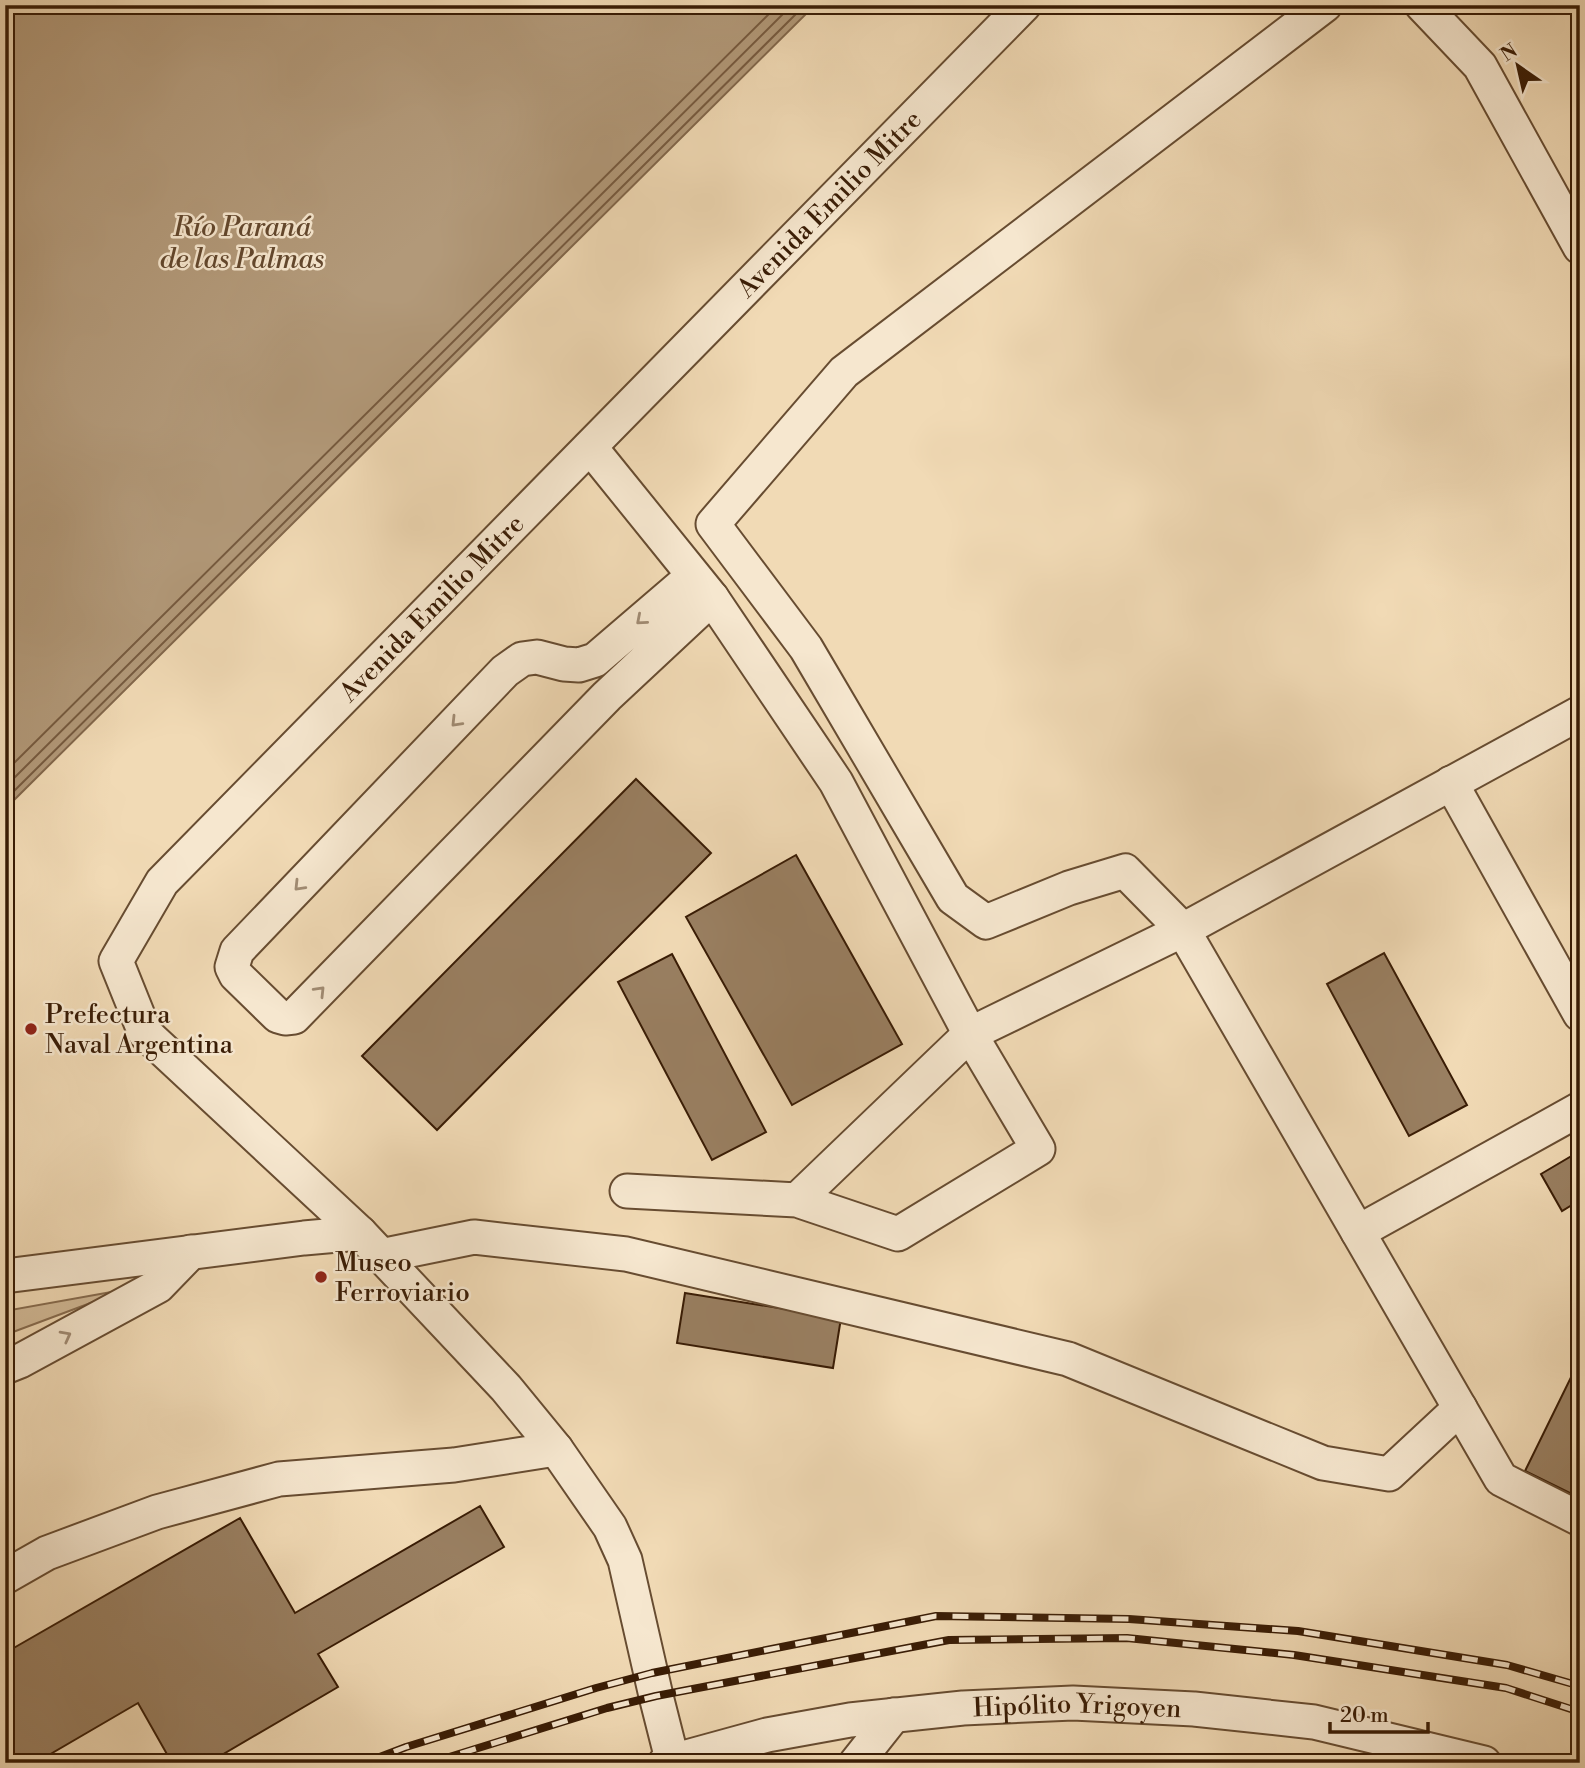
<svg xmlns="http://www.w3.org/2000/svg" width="1585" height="1768" viewBox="0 0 1585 1768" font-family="'Libre Bodoni',serif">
	<rect width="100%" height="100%" fill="#f1dab5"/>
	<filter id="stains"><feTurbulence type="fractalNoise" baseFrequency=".00286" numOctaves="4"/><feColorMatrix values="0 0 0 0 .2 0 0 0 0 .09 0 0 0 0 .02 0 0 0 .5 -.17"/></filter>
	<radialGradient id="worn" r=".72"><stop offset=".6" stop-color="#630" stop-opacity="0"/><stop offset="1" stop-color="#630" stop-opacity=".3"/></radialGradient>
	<path fill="#d2ba97" stroke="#866b4e" stroke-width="2" d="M 128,1289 L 5,1335 L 5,1311 Z"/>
	<path fill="#b29979" stroke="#82674b" stroke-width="2" d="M 5,5 L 815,5 L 5,809 Z"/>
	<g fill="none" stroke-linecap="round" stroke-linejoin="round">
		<g stroke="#765a3f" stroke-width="2">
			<path d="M 5,772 L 778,5"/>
			<path d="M 5,787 L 792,5"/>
			<path d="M 5,800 L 805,5"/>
		</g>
	</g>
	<g fill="#997f61" stroke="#391c05" stroke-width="2">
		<path d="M 636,779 L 711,853 L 437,1130 L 362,1056 Z"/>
		<path d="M 796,855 L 902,1044 L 792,1105 L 686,917 Z"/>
		<path d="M 1384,953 L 1467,1105 L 1409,1136 L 1327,984 Z"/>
		<path d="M 672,954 L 766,1132 L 712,1160 L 618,982 Z"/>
		<path d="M 1580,1151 L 1580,1200 L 1562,1211 L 1541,1174 Z"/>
		<path d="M 685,1293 L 841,1318 L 833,1368 L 677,1343 Z"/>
		<path d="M 1580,1359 L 1580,1498 L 1525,1471 Z"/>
		<path d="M 480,1506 L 504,1547 L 318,1654 L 338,1687 L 208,1763 L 172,1763 L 138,1703 L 35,1763 L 5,1763 L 5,1653 L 240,1518 L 295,1613 Z"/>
	</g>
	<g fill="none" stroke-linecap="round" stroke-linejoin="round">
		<g stroke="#674c31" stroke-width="37">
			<g id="minor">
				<path d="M 1325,5 L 844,372 L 713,524 L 806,648 L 953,898 L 986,922 L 1069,888 L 1125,871 L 1183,930 L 1501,1479 L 1580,1519"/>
				<path d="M 1422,5 L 1480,66 L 1580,247"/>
				<path d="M 590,447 L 712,598 L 836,782 L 970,1034 L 1183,930 L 1580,713"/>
				<path d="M 693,576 L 595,660 L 579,665 L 564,664 L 537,657 L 522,659 L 505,671 L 237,951 L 232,967 L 236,975 L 278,1016 L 285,1018 L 294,1017 L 607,696 L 712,598"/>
				<path d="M 1451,783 L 1580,1014"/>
				<path d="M 627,1191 L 797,1200 L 898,1234 L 1038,1149 L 970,1034 L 797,1200"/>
				<path d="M 1358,1232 L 1580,1109"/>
				<path id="s1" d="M 360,1233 L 145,1033 L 116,961 L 162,882 L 1024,5"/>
				<path d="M 381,1256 L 474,1237 L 626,1254 L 1068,1359 L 1323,1463 L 1389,1474 L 1460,1408"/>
				<path d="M 5,1276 L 304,1238 L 360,1233 L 506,1388 L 556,1449 L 610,1527 L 625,1560 L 656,1696 L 673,1763"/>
				<path d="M 5,1367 L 20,1361 L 158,1286 L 191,1252"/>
				<path d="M 5,1577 L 47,1553 L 157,1512 L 279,1479 L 454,1465 L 556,1449"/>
				<path id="s2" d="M 665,1763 L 767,1735 L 850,1720 L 963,1708 L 1073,1703 L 1194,1709 L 1314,1722 L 1484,1763"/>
				<path d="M 856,1763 L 894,1715"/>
			</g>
		</g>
		<use href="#minor" stroke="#f6e7cf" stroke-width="33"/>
		<g stroke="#391c05" stroke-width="8">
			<g id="rail">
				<path d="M 364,1763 L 406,1747 L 596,1688 L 652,1673 L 936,1616 L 1129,1619 L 1298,1631 L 1507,1665 L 1580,1686"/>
				<path d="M 430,1763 L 607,1708 L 656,1696 L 949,1640 L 1127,1638 L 1294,1655 L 1506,1688 L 1580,1712"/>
			</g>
		</g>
		<use href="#rail" stroke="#f6e7cf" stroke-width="5" stroke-dasharray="16" stroke-linecap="butt"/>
	</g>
	<defs><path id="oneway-chevron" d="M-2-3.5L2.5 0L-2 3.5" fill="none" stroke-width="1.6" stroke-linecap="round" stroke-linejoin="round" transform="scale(1.75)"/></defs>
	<g stroke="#a18c74">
		<use href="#oneway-chevron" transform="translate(641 620) rotate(139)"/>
		<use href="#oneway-chevron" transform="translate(456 722) rotate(134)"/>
		<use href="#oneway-chevron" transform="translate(299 886) rotate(134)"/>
		<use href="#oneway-chevron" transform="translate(320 991) rotate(-46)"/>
		<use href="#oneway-chevron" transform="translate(66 1336) rotate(-28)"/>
	</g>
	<g fill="#8f2418" stroke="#f6e7cf" stroke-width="2.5">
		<circle cx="31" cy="1029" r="7"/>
		<circle cx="321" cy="1277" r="7"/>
	</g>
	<g text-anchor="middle" stroke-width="5" stroke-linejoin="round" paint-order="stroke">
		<g font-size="26" fill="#391c05" stroke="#f6e7cf">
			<text dy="9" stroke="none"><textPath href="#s1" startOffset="1414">Avenida Emilio Mitre</textPath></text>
			<text dy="9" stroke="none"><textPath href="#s1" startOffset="847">Avenida Emilio Mitre</textPath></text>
			<text dy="9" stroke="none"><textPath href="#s2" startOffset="418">Hipólito Yrigoyen</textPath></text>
		</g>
		<g font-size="26" fill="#391c05" stroke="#f6e7cf" text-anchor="start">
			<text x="45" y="1023">Prefectura<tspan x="45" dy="30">Naval Argentina</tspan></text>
			<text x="335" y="1271">Museo<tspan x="335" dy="30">Ferroviario</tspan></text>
		</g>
		<g font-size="28" font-style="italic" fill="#63482e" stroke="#f6e7cf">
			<text x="242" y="236">Río Paraná<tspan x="242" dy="32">de las Palmas</tspan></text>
		</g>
	</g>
	<rect width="1585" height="1768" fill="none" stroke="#f1dab5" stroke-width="28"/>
	<rect x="7" y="7" width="1571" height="1754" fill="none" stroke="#391c05" stroke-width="3.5"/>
	<rect x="14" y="14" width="1557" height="1740" fill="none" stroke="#391c05" stroke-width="2"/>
	<g transform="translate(1518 66) rotate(326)" stroke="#f6e7cf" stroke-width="5" paint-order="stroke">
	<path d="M0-5L12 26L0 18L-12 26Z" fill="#391c05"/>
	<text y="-10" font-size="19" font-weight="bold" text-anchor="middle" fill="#391c05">N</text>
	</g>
	<path d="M1330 1722v10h98v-10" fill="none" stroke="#391c05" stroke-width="3.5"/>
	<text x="1340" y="1722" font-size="21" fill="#391c05" stroke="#f6e7cf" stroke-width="5" paint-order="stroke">20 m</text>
	<rect width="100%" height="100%" filter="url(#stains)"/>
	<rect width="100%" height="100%" fill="url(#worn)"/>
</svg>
